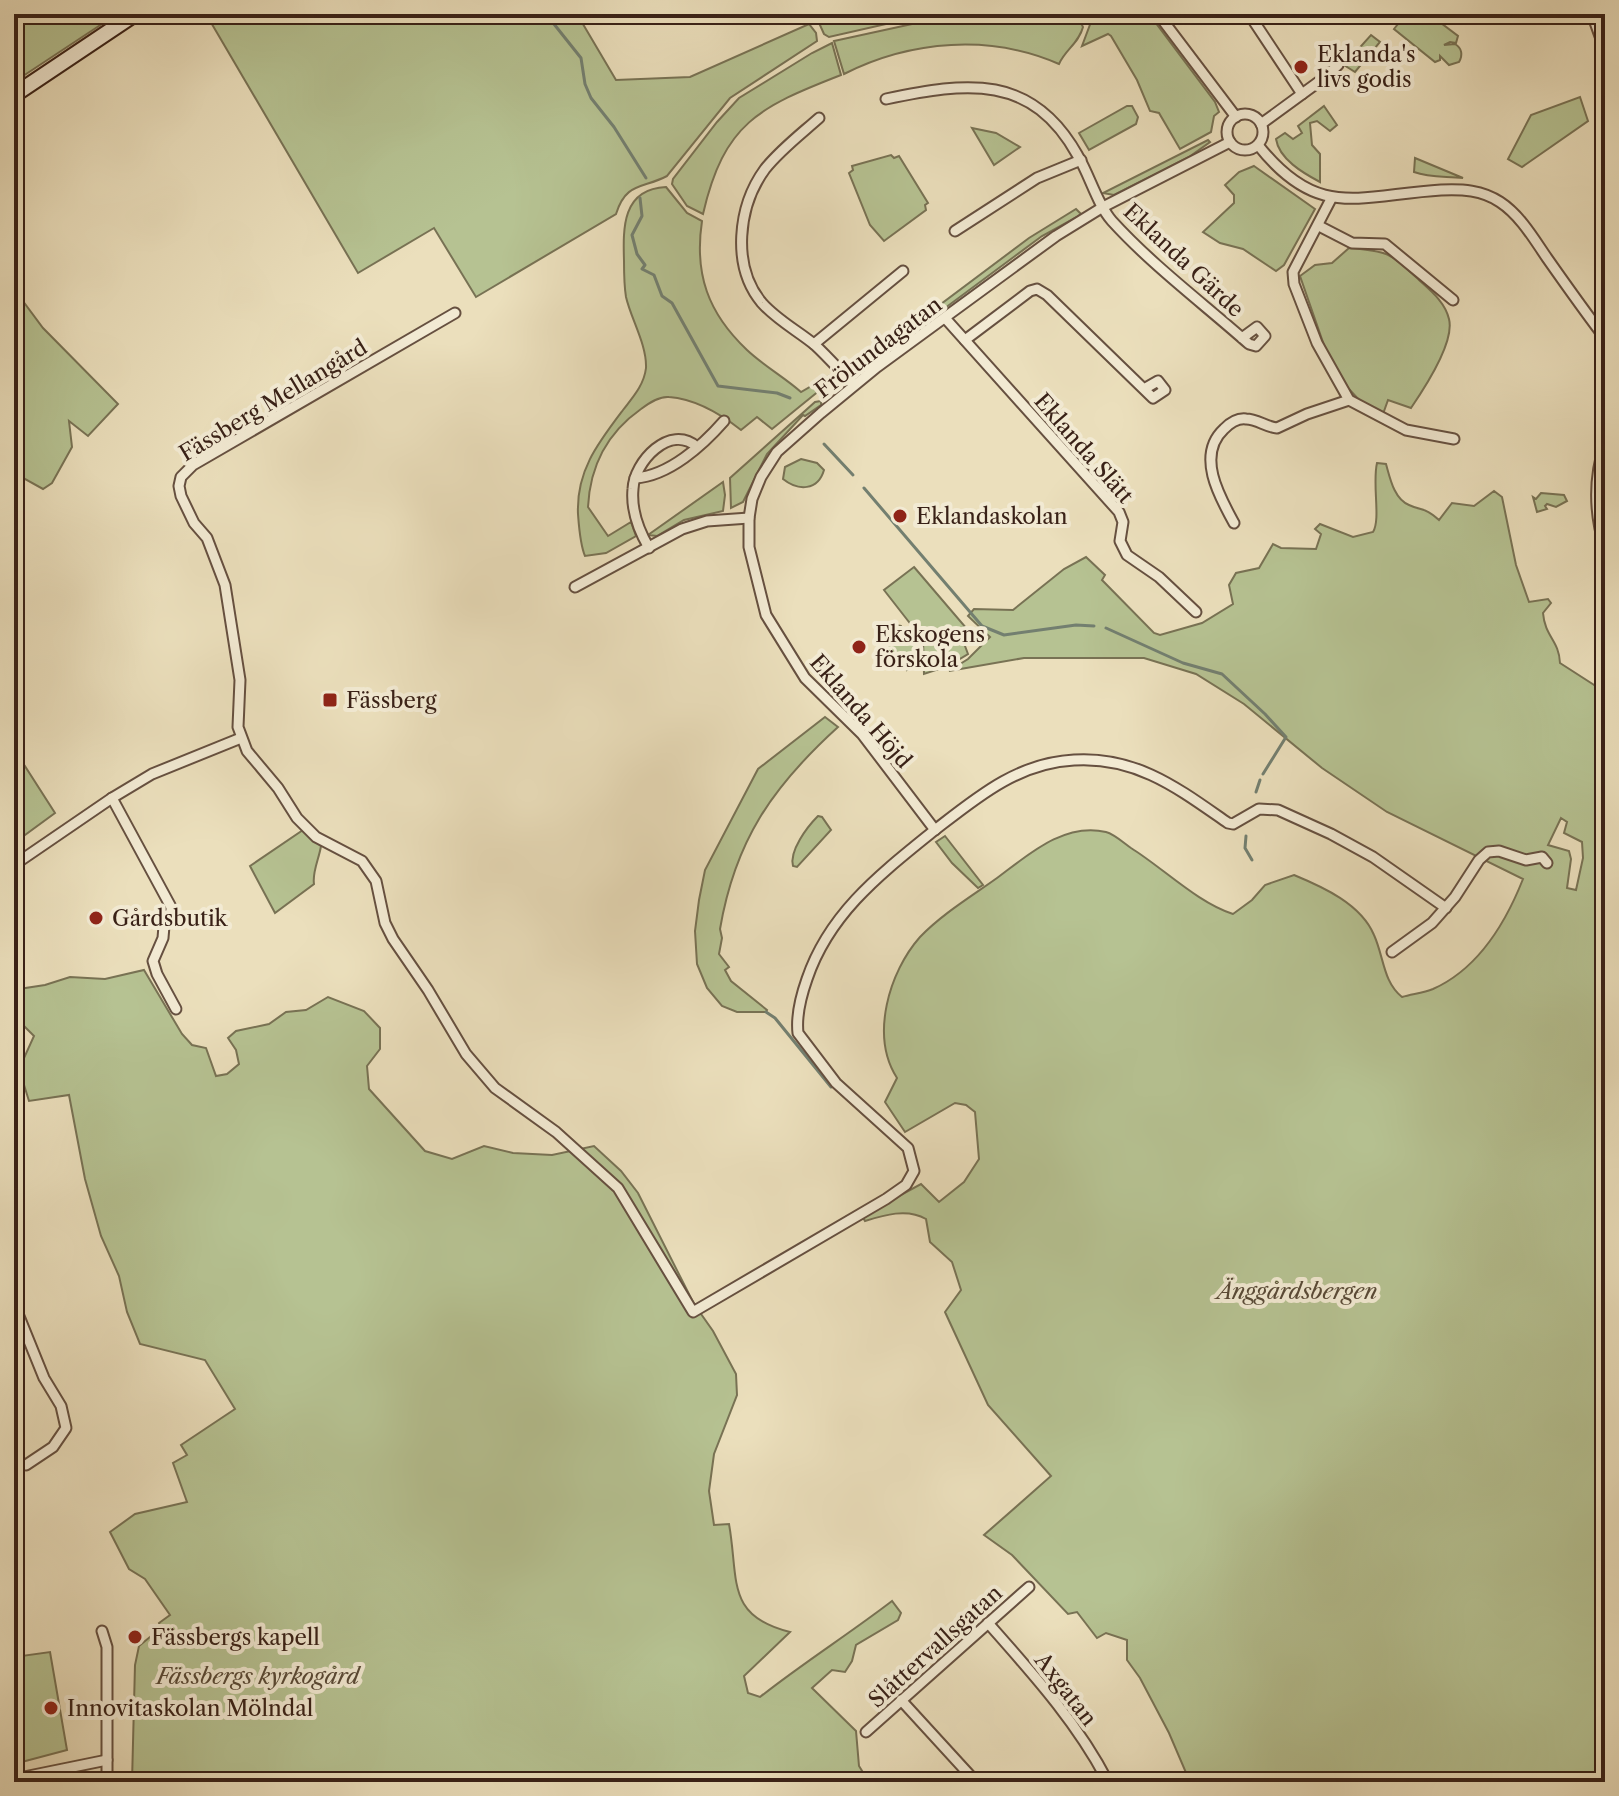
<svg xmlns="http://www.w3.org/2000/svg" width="1619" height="1796" viewBox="0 0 1619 1796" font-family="'Libre Caslon Text',serif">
	<rect width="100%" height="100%" fill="#ebdfbc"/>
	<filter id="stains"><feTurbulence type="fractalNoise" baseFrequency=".0025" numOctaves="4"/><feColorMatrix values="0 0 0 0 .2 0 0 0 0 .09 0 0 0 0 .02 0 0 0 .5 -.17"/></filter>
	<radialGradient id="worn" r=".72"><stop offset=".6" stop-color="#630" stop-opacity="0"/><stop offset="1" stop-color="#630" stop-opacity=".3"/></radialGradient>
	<g fill="#b6c292" stroke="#787254" stroke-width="2" fill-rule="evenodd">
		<path d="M 14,14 L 117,14 L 14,82 Z"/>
		<path d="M 206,14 L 577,14 L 616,80 L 690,77 L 809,24 L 816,33 L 817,41 L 730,98 L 667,176 C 642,189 626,182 616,214 L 476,297 L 434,228 L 358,273 Z"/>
		<path d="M 815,14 L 930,14 L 829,37 L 824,34 Z"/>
		<path d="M 958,14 L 1005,14 L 1081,23 L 1083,27 C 1079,43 1065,50 1059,64 C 991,34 911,40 844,74 L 834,41 Z"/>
		<path d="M 1106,14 L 1149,14 L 1215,102 L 1219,112 L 1214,116 L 1211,132 L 1180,149 L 1159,113 L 1150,111 L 1137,80 L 1111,36 L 1108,34 L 1082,46 L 1091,22 Z"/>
		<path d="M 1406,14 L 1429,14 L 1458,36 L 1456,43 L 1450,42 L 1444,45 L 1455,44 C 1462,48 1463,55 1459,62 L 1449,65 L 1440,56 L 1440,60 L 1435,62 L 1394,29 Z"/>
		<path d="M 1371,35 L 1380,42 L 1355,72 L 1344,65 Z"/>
		<path d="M 832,43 L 841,75 C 759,107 724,123 703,214 L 687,206 L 672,184 L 673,179 L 717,122 L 739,98 L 812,53 Z"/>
		<path d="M 1580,97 L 1588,121 L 1522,167 L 1508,159 L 1531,115 Z"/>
		<path d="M 1127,106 L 1132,106 L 1138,117 L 1136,124 L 1089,150 L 1079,133 Z"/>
		<path d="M 1324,106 L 1337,125 L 1330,131 L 1317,121 L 1310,123 L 1312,145 L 1320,154 L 1320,182 C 1303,173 1279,159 1276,139 L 1285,133 L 1293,139 L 1302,133 L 1298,126 Z"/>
		<path d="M 972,128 L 996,133 L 1020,147 L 994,165 Z"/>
		<path d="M 1208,140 L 1210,142 L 1189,157 L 1114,195 L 1103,193 Z"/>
		<path d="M 891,155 L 894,158 L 899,156 L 928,203 L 925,205 L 926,210 L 884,241 L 870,225 L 849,173 L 853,170 L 852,166 Z"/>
		<path d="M 1415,158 L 1463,178 C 1446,176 1430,178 1414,172 Z"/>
		<path d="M 1254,166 L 1315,209 L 1284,265 L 1276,271 L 1243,249 L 1220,243 L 1203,232 L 1234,203 L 1234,195 L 1225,185 L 1239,172 Z"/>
		<path d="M 666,187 L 687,213 L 702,221 C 694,274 708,313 747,350 C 764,366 784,377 801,392 L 834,373 L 836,377 L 772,429 L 757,417 L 741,430 C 722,415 695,399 669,397 C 659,396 649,403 641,409 C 607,433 590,466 588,507 L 608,536 L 631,522 L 636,536 L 606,553 L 585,556 C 580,544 579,527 578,514 C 576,471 598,443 623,410 C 633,397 644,385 646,368 C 647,345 631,319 626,297 C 624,285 624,273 624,261 C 623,228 622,189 666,187 Z"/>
		<path d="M 1076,209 L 1081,214 L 1077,217 L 1042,236 L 855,375 L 849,373 L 1029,238 Z"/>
		<path d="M 1349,248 C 1389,251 1390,253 1419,280 C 1431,291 1445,302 1449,319 C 1455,343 1424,389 1411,408 L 1388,400 L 1383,414 L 1361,402 L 1348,388 L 1325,348 L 1300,276 L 1315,265 L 1332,263 Z"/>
		<path d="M 14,289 L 43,328 L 118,404 L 88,436 L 69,421 L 72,447 L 52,483 L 43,489 L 14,473 Z"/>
		<path d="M 821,401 L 821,405 L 805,416 L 803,415 L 767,454 L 743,502 L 731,508 L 730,478 L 815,402 Z"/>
		<path d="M 801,459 L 817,463 L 824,470 C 818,491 798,491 783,479 L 785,467 Z"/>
		<path d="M 1377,463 L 1386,464 C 1390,478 1394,499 1409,505 C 1423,511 1426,508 1439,520 L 1452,503 L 1474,506 L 1494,491 L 1502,497 L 1516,565 L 1529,602 L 1548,599 L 1551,603 L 1543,613 C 1545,637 1559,640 1560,663 L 1605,692 L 1605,1782 L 1190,1782 L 1169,1733 L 1140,1678 L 1127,1660 L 1127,1640 L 1106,1633 L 1097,1638 L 1077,1612 L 1068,1614 L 1012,1555 L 984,1535 L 1051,1476 L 988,1405 L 945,1312 L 961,1290 L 952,1262 L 930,1242 L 926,1219 C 907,1208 884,1215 865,1221 L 862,1216 L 921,1184 L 939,1202 L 964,1182 L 979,1159 L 975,1112 L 966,1105 L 955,1103 L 905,1132 L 885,1102 L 897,1078 C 870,1036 889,972 920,937 C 942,914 972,896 997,878 C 1028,855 1064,822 1106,832 C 1114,834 1124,843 1131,848 C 1163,868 1198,903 1233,914 L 1252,900 L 1265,885 L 1294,875 C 1323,887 1361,904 1374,935 C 1384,957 1383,982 1402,997 C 1412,994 1423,993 1433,989 C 1478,969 1506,922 1523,879 L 1387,812 L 1322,768 L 1244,704 L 1196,674 L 1144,658 L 1024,658 L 949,671 L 968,659 L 990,637 L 968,616 L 974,609 L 1013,610 L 1064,569 L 1086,557 L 1105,575 L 1102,580 L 1154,633 L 1160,635 L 1202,623 L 1233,604 L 1229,585 L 1236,573 L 1259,568 L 1273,544 L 1281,548 L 1316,549 L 1321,534 L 1315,529 L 1320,524 L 1353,537 L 1373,532 C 1381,519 1372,484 1377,463 ZM 1561,818 L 1567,822 L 1564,833 L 1582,842 L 1583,858 L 1576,890 L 1567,888 L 1571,859 L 1569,851 L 1548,845 Z"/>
		<path d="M 723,482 L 725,495 L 723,511 L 684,520 L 657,536 L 648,535 Z"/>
		<path d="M 1541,493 L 1564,495 L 1567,501 L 1556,507 L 1547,504 L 1545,506 L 1547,509 L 1537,512 L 1533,497 L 1536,499 Z"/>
		<path d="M 914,567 L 973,636 L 965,646 L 968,654 L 948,666 L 924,674 L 923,640 L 884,590 Z"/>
		<path d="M 889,624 L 901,626 C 911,639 924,648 918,665 L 907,670 C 905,661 890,651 880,649 L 876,640 L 889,634 L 885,627 Z"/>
		<path d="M 825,717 L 838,727 C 772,787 735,841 720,929 L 722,938 L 719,954 L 729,967 L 725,970 L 731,981 L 767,1010 L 766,1012 L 737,1012 L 722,1006 L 707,988 L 697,964 L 695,931 L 699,900 L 705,870 L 758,769 Z"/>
		<path d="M 14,749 L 55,813 L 14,843 Z"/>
		<path d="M 818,816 L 822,817 L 831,830 L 797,867 L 793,866 C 789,851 807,827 818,816 Z"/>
		<path d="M 303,830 L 321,846 C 319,859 312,872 314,884 L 275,913 L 250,866 Z"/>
		<path d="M 945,836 L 983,885 L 978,888 L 952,863 L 936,842 Z"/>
		<path d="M 144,970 L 182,1034 L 192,1045 L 206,1048 L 216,1076 L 227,1074 L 239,1064 L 236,1050 L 228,1038 L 236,1031 L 269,1024 L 286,1012 L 306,1010 L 328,997 L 364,1011 L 380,1028 L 380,1049 L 367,1066 L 369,1089 L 425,1151 L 452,1159 L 484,1146 L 513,1153 L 552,1155 L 594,1146 L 621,1171 L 638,1193 L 694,1304 L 713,1331 L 736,1374 L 737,1395 L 714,1454 L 709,1491 L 714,1525 L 729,1524 C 739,1579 725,1616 790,1632 L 744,1676 L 748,1693 L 760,1697 C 803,1663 849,1634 892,1601 L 901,1613 L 898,1620 L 856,1645 L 852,1661 L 845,1672 L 832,1670 L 812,1688 L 856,1731 L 859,1766 L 869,1782 L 132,1782 L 135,1665 L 139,1646 L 161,1628 L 159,1623 L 170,1615 L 145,1579 L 129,1569 L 110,1532 L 135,1514 L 187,1502 L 173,1463 L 187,1455 L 181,1445 L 235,1409 L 205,1360 L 140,1344 L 127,1312 L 119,1276 L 101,1236 L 85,1179 L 69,1095 L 29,1101 L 19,1069 L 34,1036 L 14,1016 L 14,995 L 19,989 L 45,985 L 70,977 L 105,979 Z"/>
		<path d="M 50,1652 L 67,1750 L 18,1763 L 14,1741 L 14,1657 Z"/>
	</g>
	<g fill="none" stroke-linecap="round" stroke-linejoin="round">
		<g stroke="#737f70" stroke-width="3">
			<path d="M 546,14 L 581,58 L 585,84 L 591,98 L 614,127 L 646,178"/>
			<path d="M 640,198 L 642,216 L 632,235 L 637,254 L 645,265 L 642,269 L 654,275 L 662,296 L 672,303 L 718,386 L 777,393 L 790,398"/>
			<path d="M 824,444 L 853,475"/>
			<path d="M 864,488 L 982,626 L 1004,635 L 1076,625 L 1094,626"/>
			<path d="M 1106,628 L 1183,663 L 1222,674 L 1265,714 L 1286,737 L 1263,774"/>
			<path d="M 1256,792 L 1260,780"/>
			<path d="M 1246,836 L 1245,848 L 1252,860"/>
			<path d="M 766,1012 L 775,1018 L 831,1087"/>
		</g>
		<g stroke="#665040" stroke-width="13">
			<g id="street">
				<path d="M 1158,14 L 1236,117"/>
				<path d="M 1249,14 L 1302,94"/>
				<path d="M 1592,14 L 1605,50"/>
				<path d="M 886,99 C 967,82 1032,73 1078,156 C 1090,176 1097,204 1112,221 C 1153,266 1204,304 1249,344 L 1256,346 L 1265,336 L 1257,327 L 1242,338"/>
				<circle cx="1245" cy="132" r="18"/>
				<path d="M 819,118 C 801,134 780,150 765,169 C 738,206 731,266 762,303 C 777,320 798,331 815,345 C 829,358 841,372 854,385"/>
				<path d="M 1261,124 L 1324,78 L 1338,65"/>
				<path d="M 1258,145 C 1318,221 1359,195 1441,190 C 1462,189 1482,190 1500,202 C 1520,215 1534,239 1547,258 C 1566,285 1585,312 1605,338"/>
				<path d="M 1331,199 L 1293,272 L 1294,284 L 1317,343 L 1349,400 L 1406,430 L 1454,439"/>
				<path d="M 1319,226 L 1352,243 L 1385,244 L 1453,300"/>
				<path d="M 955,231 L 1037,178 L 1081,160"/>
				<path d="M 455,313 L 193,465 L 181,477 L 179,486 L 181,496 L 194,523 L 207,538 L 225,585 L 240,680 L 238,727 L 247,751 L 278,788 L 297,818 L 316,837 L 362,861 L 376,881 L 385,923 L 393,939 L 428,990 L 466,1054 L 495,1088 L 556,1132 L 618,1188 L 693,1312 L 886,1199 L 906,1185 L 914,1171 L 908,1148 L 836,1083 L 798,1033 C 796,1015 801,996 807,979 C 829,914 879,875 931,833 C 975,799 1016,763 1074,760 C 1137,756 1179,789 1228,823 L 1233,824 L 1259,809 L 1278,810 L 1331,834 L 1373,857 L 1446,908"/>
				<path d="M 945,318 L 1119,512 L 1123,522 L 1120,541 L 1127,555 L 1159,577 L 1196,612"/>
				<path d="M 965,340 L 1030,291 L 1037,289 L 1047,295 L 1153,398 L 1165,390 L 1158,381 L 1144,389"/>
				<path d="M 814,344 L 903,271"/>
				<path d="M 1605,443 C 1594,477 1594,513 1605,548"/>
				<path d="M 635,478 C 669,476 703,445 724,421"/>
				<path d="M 1234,523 C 1219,496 1196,455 1224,429 C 1230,423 1238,418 1246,419 C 1257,419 1266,427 1277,428 L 1307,414 L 1349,400"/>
				<path d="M 649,548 C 639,531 631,510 633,489 C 634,462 670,423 697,447"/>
				<path d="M 575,587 L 682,529 L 707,521 L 749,518"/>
				<path d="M 112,798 L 171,907 L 171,912 L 164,926 L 163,938 L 153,961 L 157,974 L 176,1009"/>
				<path d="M 935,830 L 862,734 L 805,678 L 766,615 L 749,547 L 749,518 L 752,499 L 761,477 L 777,452 L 821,413 L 877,367 L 1056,236 L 1103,207 L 1230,142"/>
				<path d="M 14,865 L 112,798 L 152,774 L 241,738"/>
				<path d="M 1392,952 L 1432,923 L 1455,897 L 1479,860 L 1488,852 L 1499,851 L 1526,860 L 1542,857 L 1547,863"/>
				<path d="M 14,1304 L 44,1378 L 61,1406 L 66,1428 L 53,1447 L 26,1465"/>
				<path d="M 988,1623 C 1032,1673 1077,1722 1108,1782"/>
				<path d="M 102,1631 L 107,1647 L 107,1782"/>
				<path d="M 901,1700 L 976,1782"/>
				<path d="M 866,1732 L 1029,1587"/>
				<path d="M 14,1779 L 107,1760"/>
			</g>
		</g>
		<g stroke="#392117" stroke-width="18">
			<path id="secondary" d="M 14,95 L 135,14"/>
		</g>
		<use href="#street" stroke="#f2ead3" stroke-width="9"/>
		<use href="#secondary" stroke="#f2ead3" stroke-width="14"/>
	</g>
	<g fill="#8f2418" stroke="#f2ead3" stroke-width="3">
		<circle cx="1301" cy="67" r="8"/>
		<circle cx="900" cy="516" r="8"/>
		<circle cx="859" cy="647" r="8"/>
		<rect x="322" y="692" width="16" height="16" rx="4"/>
		<circle cx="96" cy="918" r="8"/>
		<circle cx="135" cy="1637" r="8"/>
		<circle cx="51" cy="1708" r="8"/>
	</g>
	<g text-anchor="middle" stroke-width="8" stroke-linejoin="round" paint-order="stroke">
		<g font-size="22" fill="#392117" stroke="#f2ead3" text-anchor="start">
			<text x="1317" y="62">Eklanda's<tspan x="1317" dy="25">livs godis</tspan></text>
			<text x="916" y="524">Eklandaskolan</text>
			<text x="875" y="642">Ekskogens<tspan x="875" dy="25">förskola</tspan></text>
			<text x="346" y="708">Fässberg</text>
			<text x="112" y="926">Gårdsbutik</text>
			<text x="151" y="1645">Fässbergs kapell</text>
			<text x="67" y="1716">Innovitaskolan Mölndal</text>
		</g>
		<g font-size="22" fill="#392117" stroke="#f2ead3">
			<text transform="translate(1184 260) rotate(43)" y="8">Eklanda Gärde</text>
			<text transform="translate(878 347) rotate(-37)" y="8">Frölundagatan</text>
			<text transform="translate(273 400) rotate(-31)" y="8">Fässberg Mellangård</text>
			<text transform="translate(1084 448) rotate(49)" y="8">Eklanda Slätt</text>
			<text transform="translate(861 711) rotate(49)" y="8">Eklanda Höjd</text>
			<text transform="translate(935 1646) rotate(-42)" y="8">Slåttervallsgatan</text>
			<text transform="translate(1066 1689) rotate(52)" y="8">Axgatan</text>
		</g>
		<g font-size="22" font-style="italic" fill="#584936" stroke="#f2ead3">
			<text x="1297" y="1299">Änggårdsbergen</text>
			<text x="258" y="1684">Fässbergs kyrkogård</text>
		</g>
	</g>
	<rect width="1619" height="1796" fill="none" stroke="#ebdfbc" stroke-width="48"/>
	<rect x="16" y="16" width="1587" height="1764" fill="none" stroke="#392117" stroke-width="4"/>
	<rect x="24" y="24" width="1571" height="1748" fill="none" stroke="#392117" stroke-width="2"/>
	<rect width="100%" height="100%" filter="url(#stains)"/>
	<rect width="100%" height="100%" fill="url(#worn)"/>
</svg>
